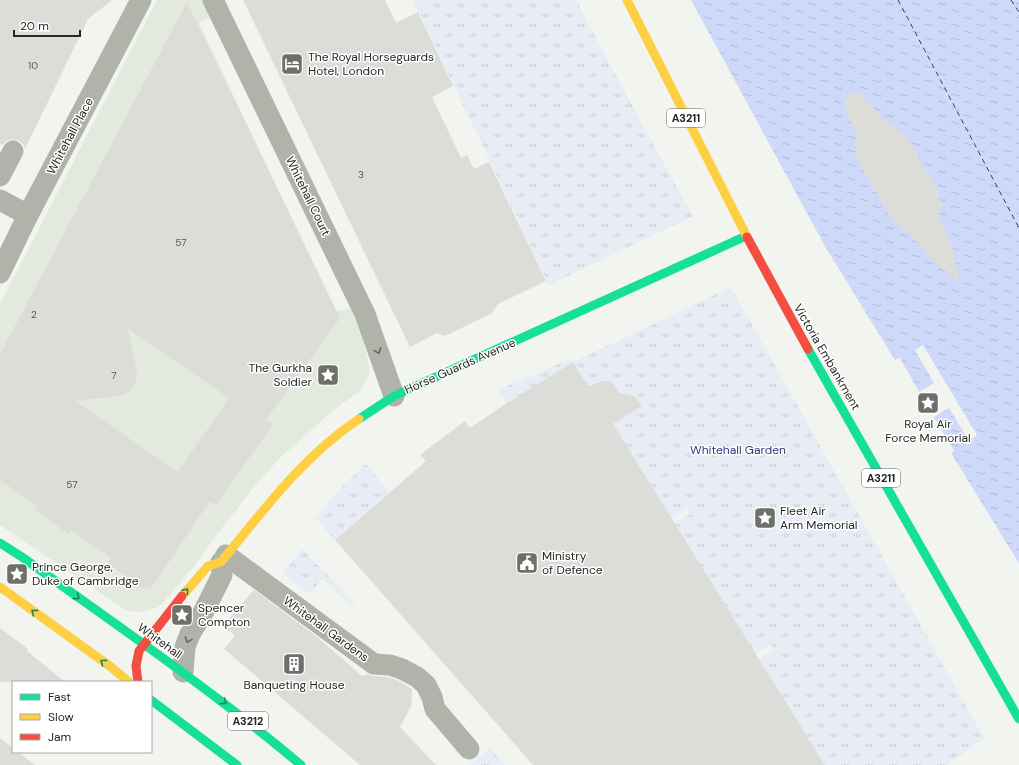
<svg xmlns="http://www.w3.org/2000/svg" width="1019" height="765" viewBox="0 0 1019 765" font-family="'DM Sans',sans-serif">
	<defs>
		<pattern id="grass-tufts" width="24" height="20" patternUnits="userSpaceOnUse"><rect width="24" height="20" fill="#e8edf5"/><path d="M3 7l-1-3M5 7V3M7 7l1-3M15 17l-1-3M17 17v-4M19 17l1-3" fill="none" stroke="#c7cbd2"/></pattern>
		<pattern id="water-ripples" width="26" height="14" patternUnits="userSpaceOnUse"><rect width="26" height="14" fill="#ced9f9"/><path d="M2 4q2-2 4 0t4 0M15 11q2-2 4 0t4 0" fill="none" stroke="#b1bad5"/></pattern>
	</defs>
	<rect width="100%" height="100%" fill="#f2f4ef"/>
	<path fill="#e4e9dd" d="M 157,0 L 206,0 L 214,16 L 199,23 L 336,311 L 345,309 L 350,309 L 354,312 L 358,317 L 369,365 L 369,374 L 361,390 L 331,412 L 281,457 L 258,482 L 218,533 L 195,565 L 162,604 L 156,608 L 140,612 L 127,611 L 0,525 L 0,304 Z"/>
	<g fill="url(#grass-tufts)">
		<path d="M 413,0 L 576,0 L 641,122 L 693,216 L 549,285 Z"/>
		<path d="M 731,287 L 984,738 L 947,765 L 825,765 L 759,659 L 775,650 L 771,644 L 756,654 L 674,524 L 690,514 L 688,509 L 671,519 L 573,363 L 507,403 L 498,390 L 571,359 L 573,362 Z"/>
		<path d="M 366,464 L 389,492 L 335,540 L 315,518 L 347,481 Z"/>
		<path d="M 302,549 L 355,603 L 351,606 L 322,579 L 309,594 L 282,573 Z"/>
		<path d="M 490,748 L 505,765 L 470,765 Z"/>
	</g>
	<path fill="url(#water-ripples)" d="M 691,0 L 1019,0 L 1019,563 L 951,453 L 954,451 L 934,417 L 949,408 L 969,441 L 977,435 L 923,345 L 915,350 L 934,383 L 919,392 L 900,358 L 895,360 L 826,248 Z"/>
	<g fill="none" stroke-linecap="round" stroke-linejoin="round">
		<g stroke="#2c3b7d" stroke-width="1" stroke-dasharray="5 4" stroke-linecap="butt">
			<path d="M 898,0 L 1019,228"/>
			<path d="M 1011,0 L 1019,12"/>
		</g>
	</g>
	<g fill="#dcddd9" fill-rule="evenodd">
		<path d="M 0,0 L 112,0 L 88,19 L 25,149 L 23,144 L 19,141 L 13,139 L 7,141 L 2,145 L 0,144 Z"/>
		<path d="M 243,0 L 385,0 L 396,23 L 418,12 L 453,86 L 432,97 L 461,158 L 467,155 L 474,169 L 489,162 L 546,281 L 498,304 L 492,313 L 445,336 L 437,333 L 410,347 Z"/>
		<path d="M 187,2 L 340,318 L 266,420 L 273,424 L 216,505 L 210,501 L 153,586 L 147,588 L 141,588 L 107,562 L 111,558 L 71,530 L 68,534 L 35,510 L 37,506 L 0,480 L 0,354 ZM 128,329 L 229,398 L 178,472 L 75,401 L 120,396 L 127,393 L 133,387 L 136,380 L 137,373 Z"/>
		<path d="M 855,92 L 861,94 L 882,119 L 904,133 L 935,185 L 943,209 L 938,215 L 947,233 L 953,250 L 960,283 L 932,260 L 908,232 L 902,230 L 892,219 L 855,157 L 857,137 L 845,107 L 845,100 L 848,93 Z"/>
		<path d="M 573,362 L 588,386 L 603,381 L 608,381 L 613,383 L 619,393 L 629,394 L 635,397 L 642,406 L 613,424 L 825,765 L 533,765 L 335,540 L 426,461 L 420,455 L 465,421 L 470,428 L 507,403 Z"/>
		<path d="M 254,590 L 316,636 L 362,676 L 368,674 L 373,676 L 388,677 L 397,680 L 412,689 L 411,706 L 400,727 L 436,765 L 360,765 L 224,649 L 235,636 L 223,626 Z"/>
		<path d="M 0,628 L 28,649 L 27,651 L 65,682 L 0,682 Z"/>
		<path d="M 0,738 L 13,748 L 13,752 L 18,752 L 35,765 L 0,765 Z"/>
	</g>
	<g fill="none" stroke-linecap="round" stroke-linejoin="round">
		<g stroke="#b0b3aa" stroke-width="21">
			<path d="M 213,0 L 365,314 L 394,396"/>
			<path d="M 0,176 L 13,151"/>
			<path d="M 0,200 L 28,215"/>
			<path d="M 0,273 L 28,215 L 141,0"/>
			<path d="M 226,555 L 374,664 L 390,665 L 402,669 L 417,677 L 426,685 L 432,697 L 435,709 L 469,749"/>
			<path d="M 183,672 L 185,647 L 190,634 L 204,611 L 222,575 L 221,562"/>
		</g>
		<g stroke="#16e098" stroke-width="9">
			<path d="M 808,349 L 1019,719"/>
			<path d="M 359,419 L 394,396 L 746,236"/>
			<path d="M 0,543 L 22,557 C 116,625 212,690 301,765"/>
			<path d="M 151,700 L 237,765"/>
		</g>
		<g stroke="#ffcf43" stroke-width="9">
			<path d="M 627,0 L 747,237"/>
			<path d="M 0,587 L 111,667 L 129,682"/>
			<path d="M 182,596 L 208,566 L 221,562 C 263,511 303,456 359,419"/>
		</g>
		<g stroke="#f24e42" stroke-width="9">
			<path d="M 747,237 L 808,349"/>
			<path d="M 138,682 L 136,666 L 139,651 L 182,596"/>
		</g>
	</g>
	<defs><path id="oneway-chevron" d="M-2-3.5L2.5 0L-2 3.5" fill="none" stroke-width="1.6" stroke-linecap="round" stroke-linejoin="round"/></defs>
	<g stroke="#646660">
		<use href="#oneway-chevron" transform="translate(378 351) rotate(70)"/>
		<use href="#oneway-chevron" transform="translate(188 640) rotate(110)"/>
	</g>
	<g stroke="#1e845e">
		<use href="#oneway-chevron" transform="translate(186 591) rotate(-49)"/>
		<use href="#oneway-chevron" transform="translate(77 597) rotate(36)"/>
		<use href="#oneway-chevron" transform="translate(34 612) rotate(-144)"/>
		<use href="#oneway-chevron" transform="translate(103 662) rotate(-144)"/>
		<use href="#oneway-chevron" transform="translate(224 702) rotate(37)"/>
	</g>
	<defs>
		<g id="hotel-square" transform="scale(1.15)"><rect x="-9" y="-9" width="18" height="18" rx="4" fill="#6d6f6a" stroke="#fff"/><path d="M-6-4.5h1.5V1H6V5H4.5V3h-9V5H-6ZM-4 0a1.8 1.8 0 1 1 3.6 0ZM.5 0V-2.5h3Q6-2.5 6 0Z" fill="#fff"/></g>
		<g id="sight-square" transform="scale(1.15)"><rect x="-9" y="-9" width="18" height="18" rx="4" fill="#6d6f6a" stroke="#fff"/><path d="M0-6L1.8-2.2L6-1.7L2.9 1.2L3.7 5.4L0 3.3L-3.7 5.4L-2.9 1.2L-6-1.7L-1.8-2.2Z" fill="#fff"/></g>
		<g id="civic-square" transform="scale(1.15)"><rect x="-9" y="-9" width="18" height="18" rx="4" fill="#6d6f6a" stroke="#fff"/><path d="M-.6-6.5H3V-4.5H.6V-3L4-1V1h2V6H-6V1h2V-1L-.6-3ZM-1.2 2.5V6h2.4V2.5Z" fill="#fff"/></g>
		<g id="building-square" transform="scale(1.15)"><rect x="-9" y="-9" width="18" height="18" rx="4" fill="#6d6f6a" stroke="#fff"/><path d="M-4-6H4V6H1V3H-1V6H-4ZM-2.5-4.3h1.7v1.8h-1.7ZM.8-4.3h1.7v1.8H.8ZM-2.5-1h1.7V.8h-1.7ZM.8-1h1.7V.8H.8Z" fill="#fff"/></g>
	</defs>
	<g fill-rule="evenodd">
		<use href="#hotel-square" x="292" y="64"/>
		<use href="#sight-square" x="328" y="375"/>
		<use href="#sight-square" x="928" y="403"/>
		<use href="#sight-square" x="765" y="518"/>
		<use href="#civic-square" x="527" y="563"/>
		<use href="#sight-square" x="17" y="574"/>
		<use href="#sight-square" x="182" y="615"/>
		<use href="#building-square" x="294" y="664"/>
	</g>
	<g text-anchor="middle" stroke-width="3" stroke-linejoin="round" paint-order="stroke">
		<g font-size="10" fill="#545652">
			<text x="33" y="69">10</text>
			<text x="361" y="178">3</text>
			<text x="181" y="246">57</text>
			<text x="34" y="318">2</text>
			<text x="114" y="379">7</text>
			<text x="72" y="488">57</text>
		</g>
		<g fill="#fff" stroke="#676865" stroke-width="1">
			<rect x="667" y="109" width="38" height="18" rx="3"/>
			<rect x="862" y="469" width="38" height="18" rx="3"/>
			<rect x="228" y="712" width="40" height="18" rx="3"/>
		</g>
		<g font-size="11" font-weight="bold" fill="#262723">
			<text x="686" y="122">A3211</text>
			<text x="881" y="482">A3211</text>
			<text x="248" y="725">A3212</text>
		</g>
		<g font-size="12" fill="#262723" stroke="#fff" text-anchor="start">
			<text x="308" y="61">The Royal Horseguards<tspan x="308" dy="14">Hotel, London</tspan></text>
			<text x="312" y="372" text-anchor="end">The Gurkha<tspan x="312" dy="14">Soldier</tspan></text>
			<text x="928" y="428" text-anchor="middle">Royal Air<tspan x="928" dy="14">Force Memorial</tspan></text>
			<text x="780" y="515">Fleet Air<tspan x="780" dy="14">Arm Memorial</tspan></text>
			<text x="542" y="560">Ministry<tspan x="542" dy="14">of Defence</tspan></text>
			<text x="32" y="571">Prince George,<tspan x="32" dy="14">Duke of Cambridge</tspan></text>
			<text x="198" y="612">Spencer<tspan x="198" dy="14">Compton</tspan></text>
			<text x="294" y="689" text-anchor="middle">Banqueting House</text>
		</g>
		<g font-size="12" fill="#262723" stroke="#fff">
			<text transform="translate(70 136) rotate(-62)" y="4">Whitehall Place</text>
			<text transform="translate(308 196) rotate(64)" y="4">Whitehall Court</text>
			<text transform="translate(827 357) rotate(60)" y="4">Victoria Embankment</text>
			<text transform="translate(460 366) rotate(-24)" y="4">Horse Guards Avenue</text>
			<text transform="translate(326 629) rotate(36)" y="4">Whitehall Gardens</text>
			<text transform="translate(160 641) rotate(36)" y="4">Whitehall</text>
		</g>
		<g font-size="12" fill="#2d3b7e" stroke="#fff">
			<text x="738" y="454">Whitehall Garden</text>
		</g>
	</g>
	<rect x="12" y="681" width="140" height="72" fill="#ffffff" stroke="#a8a9a7"/>
	<rect x="20" y="694" width="20" height="6" fill="#16e098" stroke="#a8a9a7"/>
	<text x="48" y="701" font-size="12" fill="#262723">Fast</text>
	<rect x="20" y="714" width="20" height="6" fill="#ffcf43" stroke="#a8a9a7"/>
	<text x="48" y="721" font-size="12" fill="#262723">Slow</text>
	<rect x="20" y="734" width="20" height="6" fill="#f24e42" stroke="#a8a9a7"/>
	<text x="48" y="741" font-size="12" fill="#262723">Jam</text>
	<path d="M14 30v6h66v-6" fill="none" stroke="#262723" stroke-width="2"/>
	<text x="20" y="30" font-size="12" fill="#262723" stroke="#ffffff" stroke-width="3" paint-order="stroke">20 m</text>
</svg>
